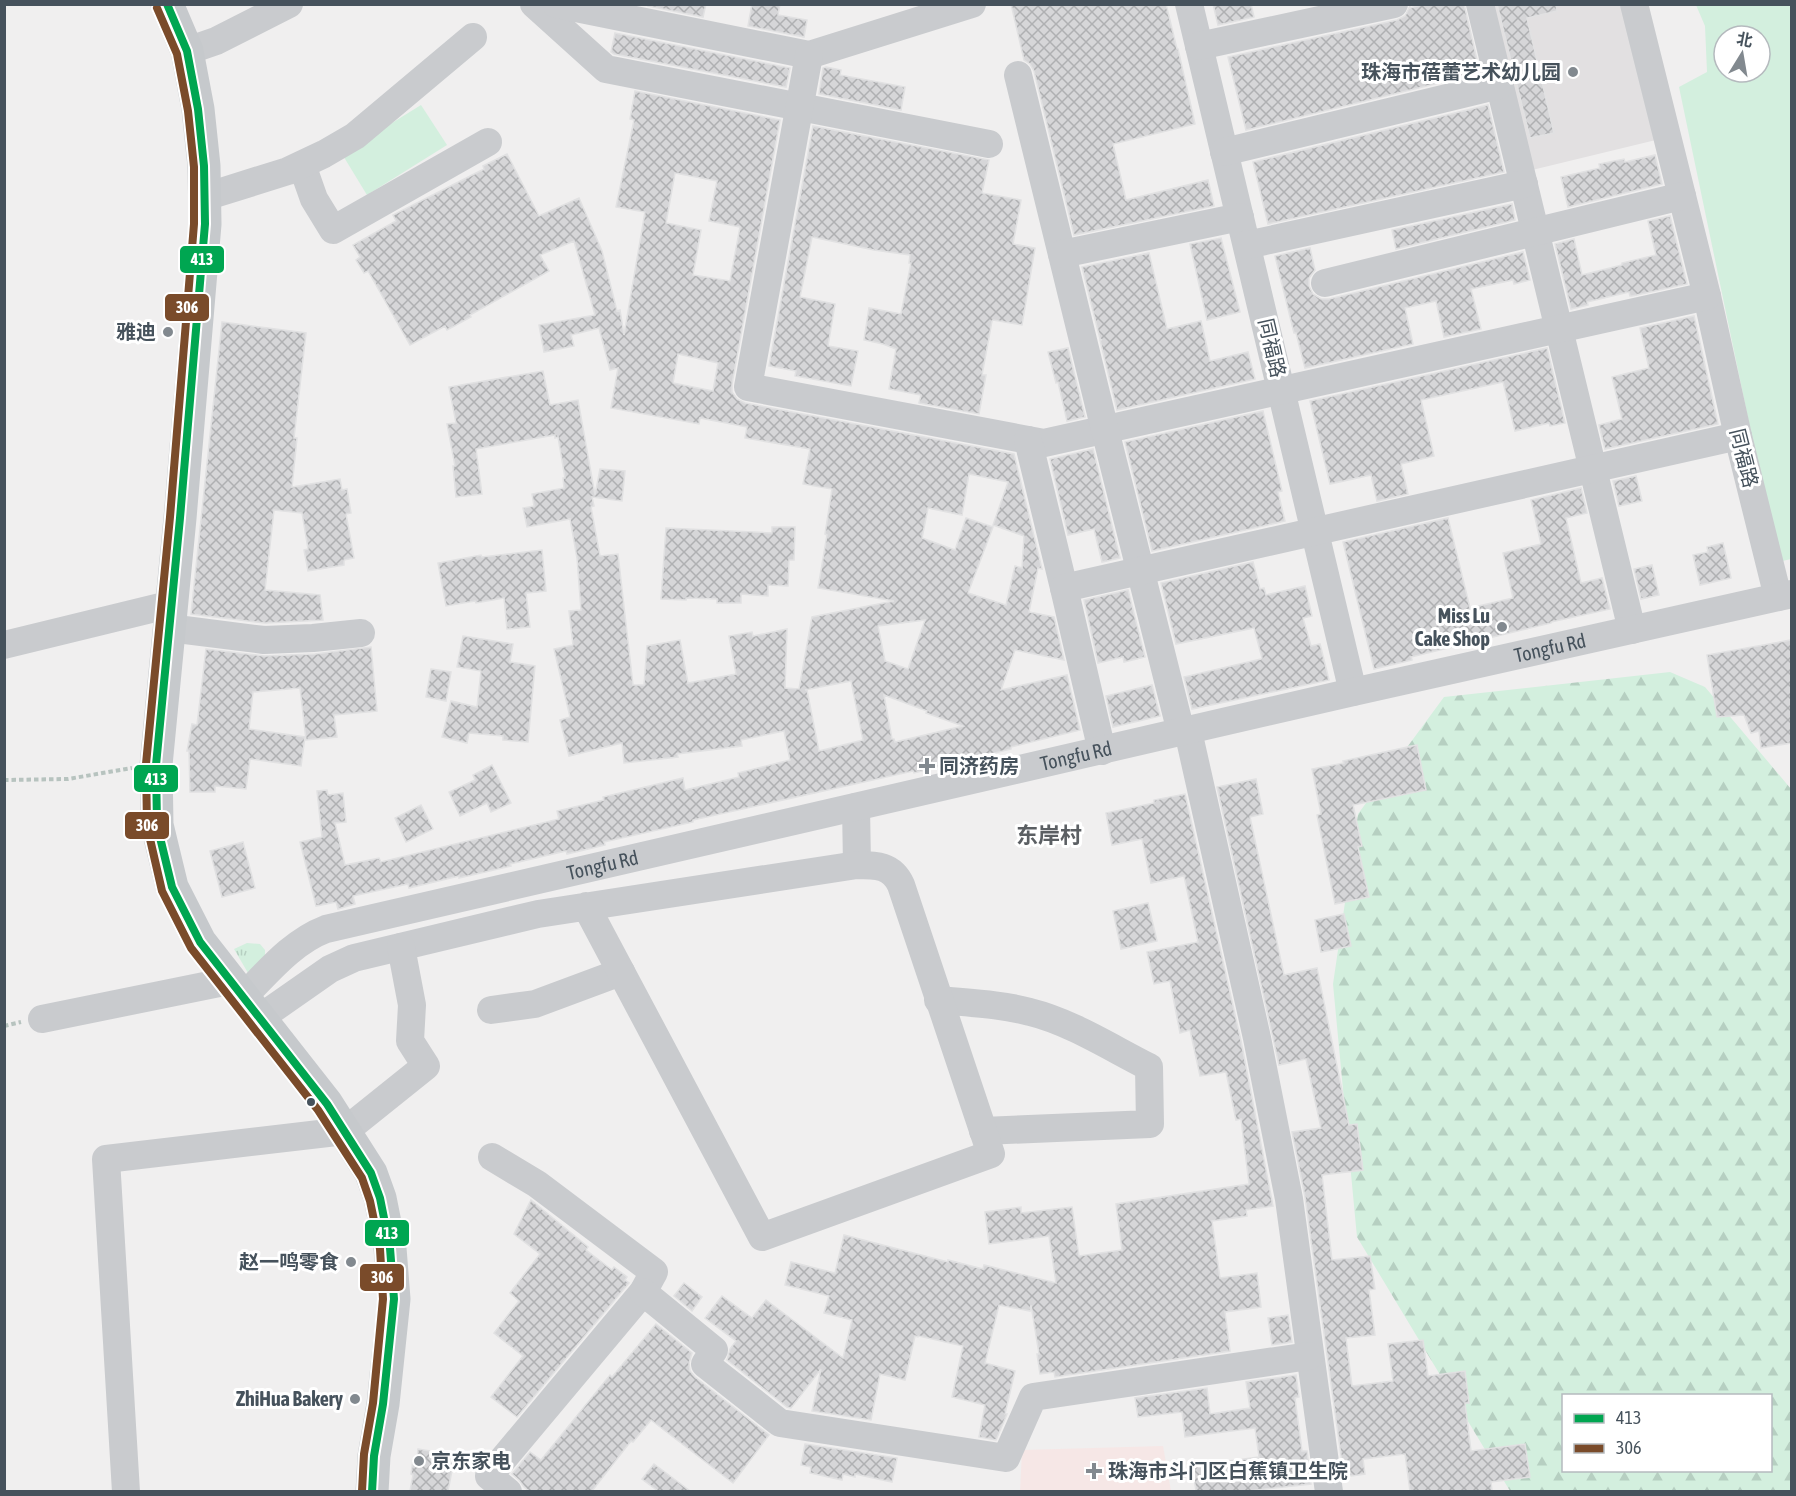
<svg xmlns="http://www.w3.org/2000/svg" width="1796" height="1496" viewBox="0 0 1796 1496" font-family="'Asap Condensed','Noto Sans SC',sans-serif">
	<defs>
		<pattern id="grass-tufts" width="24" height="20" patternUnits="userSpaceOnUse" patternTransform="scale(1.5)"><rect width="24" height="20" fill="#d3efde"/><path d="M3 7l-1-3M5 7V3M7 7l1-3M15 17l-1-3M17 17v-4M19 17l1-3" fill="none" stroke="#b6cfc1"/></pattern>
		<pattern id="forest-firs" width="22" height="20" patternUnits="userSpaceOnUse" patternTransform="scale(1.5)"><rect width="22" height="20" fill="#d3efde"/><path d="M5 1l3.5 6h-7zM16 11l3.5 6h-7z" fill="#b6cfc1"/></pattern>
		<pattern id="building-cross-hatch" width="8" height="8" patternUnits="userSpaceOnUse" patternTransform="scale(1.5)"><rect width="8" height="8" fill="#d6d6d8"/><path d="M0 0l8 8M0 8l8-8" fill="none" stroke="#afb0b2"/></pattern>
	</defs>
	<rect width="100%" height="100%" fill="#f0efef"/>
	<path fill="#e2e0e1" d="M 1488,5 L 1623,5 L 1660,139 L 1528,171 Z"/>
	<path fill="#f6e7e6" d="M 1163,1446 L 1171,1491 L 1020,1492 L 1022,1450 Z"/>
	<path fill="url(#grass-tufts)" d="M 247,943 L 260,944 L 265,950 L 265,958 L 248,973 L 234,949 Z"/>
	<path fill="url(#forest-firs)" fill-rule="evenodd" d="M 1670,672 L 1705,687 L 1791,789 L 1791,1491 L 1510,1491 L 1357,1237 L 1333,984 L 1358,814 L 1444,697 ZM 1564,1396 L 1770,1396 L 1770,1470 L 1564,1470 Z"/>
	<g fill="#d3efde" fill-rule="evenodd">
		<path d="M 1696,5 L 1791,5 L 1791,559 L 1778,562 L 1679,87 L 1707,72 L 1705,26 ZM 1724,36 L 1760,36 L 1760,72 L 1724,72 Z"/>
		<path d="M 421,105 L 447,145 L 367,195 L 342,154 Z"/>
	</g>
	<g fill="url(#building-cross-hatch)" stroke="#e1e1e2" stroke-width="1.5" fill-rule="evenodd">
		<path d="M 649,4 L 706,4 L 703,17 L 648,6 Z"/>
		<path d="M 752,4 L 780,4 L 778,15 L 807,20 L 804,37 L 748,26 Z"/>
		<path d="M 1011,4 L 1166,4 L 1177,49 L 1178,49 L 1195,124 L 1113,144 L 1126,200 L 1208,180 L 1214,206 L 1074,235 L 1034,71 L 1030,64 L 1024,60 Z"/>
		<path d="M 1213,4 L 1251,4 L 1254,17 L 1218,25 Z"/>
		<path d="M 1425,4 L 1464,4 L 1480,73 L 1246,130 L 1228,57 L 1397,20 L 1405,16 L 1410,6 L 1410,8 Z"/>
		<path d="M 1497,4 L 1556,4 L 1557,11 L 1527,18 L 1554,133 L 1530,138 Z"/>
		<path d="M 615,33 L 790,68 L 786,87 L 614,54 L 611,52 Z"/>
		<path d="M 826,67 L 841,70 L 840,75 L 905,87 L 901,110 L 819,94 L 823,68 Z"/>
		<path d="M 635,91 L 780,120 L 732,384 L 732,392 L 737,399 L 745,403 L 1014,454 L 1042,569 L 1038,568 L 1029,612 L 1054,617 L 1064,660 L 1015,650 L 1001,690 L 1067,675 L 1080,730 L 1011,747 L 1011,749 L 914,773 L 913,771 L 693,820 L 693,822 L 604,842 L 605,845 L 567,854 L 566,851 L 510,864 L 511,866 L 459,878 L 459,876 L 409,888 L 408,884 L 353,896 L 355,904 L 338,909 L 336,902 L 316,906 L 300,842 L 322,837 L 317,791 L 327,790 L 328,795 L 343,793 L 346,822 L 335,823 L 345,865 L 379,858 L 381,862 L 559,819 L 557,811 L 604,800 L 603,797 L 683,778 L 685,790 L 739,777 L 738,773 L 790,760 L 784,731 L 741,740 L 742,746 L 677,754 L 678,757 L 624,763 L 622,743 L 569,756 L 560,720 L 570,717 L 554,649 L 573,645 L 569,611 L 581,610 L 577,558 L 570,519 L 527,527 L 523,508 L 534,506 L 532,494 L 564,488 L 563,478 L 565,478 L 558,437 L 555,438 L 555,435 L 476,449 L 482,494 L 456,497 L 453,466 L 455,466 L 447,424 L 456,423 L 449,387 L 543,371 L 550,405 L 578,400 L 595,495 L 600,469 L 625,471 L 622,501 L 592,497 L 594,506 L 591,507 L 600,556 L 618,554 L 633,685 L 644,685 L 647,646 L 680,640 L 688,683 L 736,674 L 729,636 L 752,632 L 753,636 L 787,629 L 785,688 L 799,689 L 812,617 L 894,601 L 818,588 L 827,535 L 825,534 L 832,489 L 803,484 L 810,449 L 745,438 L 747,427 L 700,418 L 699,424 L 611,408 L 618,368 L 610,370 L 599,328 L 571,335 L 574,346 L 544,352 L 539,325 L 595,315 L 574,241 L 540,255 L 549,271 L 470,315 L 471,317 L 447,330 L 445,326 L 410,345 L 368,271 L 364,273 L 356,260 L 360,257 L 353,245 L 396,221 L 393,215 L 484,169 L 483,166 L 507,154 L 539,216 L 579,198 L 602,251 L 617,311 L 620,310 L 624,335 L 645,212 L 616,207 L 634,120 L 630,119 ZM 675,173 L 717,181 L 709,221 L 740,227 L 730,281 L 693,275 L 701,230 L 666,223 ZM 678,354 L 718,363 L 713,391 L 673,383 ZM 969,474 L 1008,482 L 993,525 L 1024,536 L 1022,568 L 1015,566 L 1006,605 L 968,593 L 993,527 L 966,518 L 955,550 L 922,538 L 928,508 L 962,515 ZM 925,620 L 908,669 L 885,661 L 878,626 ZM 851,681 L 863,740 L 819,751 L 807,690 L 805,690 ZM 884,695 L 927,711 L 926,713 L 963,726 L 895,742 L 894,739 L 892,739 Z"/>
		<path d="M 1488,105 L 1504,172 L 1268,224 L 1253,162 Z"/>
		<path d="M 813,126 L 989,160 L 982,193 L 1021,200 L 1013,244 L 1035,248 L 1022,325 L 993,320 L 992,321 L 982,375 L 986,375 L 979,414 L 919,403 L 921,395 L 889,389 L 896,349 L 883,344 L 864,340 L 869,308 L 901,314 L 911,263 L 909,263 L 910,255 L 874,250 L 812,237 L 800,297 L 835,304 L 828,346 L 858,351 L 851,386 L 795,376 L 796,371 L 769,366 Z"/>
		<path d="M 1655,155 L 1662,184 L 1568,207 L 1561,177 L 1600,168 L 1599,164 L 1624,159 L 1625,162 Z"/>
		<path d="M 1512,204 L 1515,220 L 1396,249 L 1392,230 Z"/>
		<path d="M 1670,216 L 1687,284 L 1632,296 L 1630,296 L 1629,292 L 1587,302 L 1588,305 L 1571,309 L 1555,244 L 1574,239 L 1582,275 L 1622,265 L 1622,263 L 1656,255 L 1648,221 Z"/>
		<path d="M 1221,238 L 1240,312 L 1207,320 L 1190,244 Z"/>
		<path d="M 1310,248 L 1315,270 L 1309,278 L 1309,286 L 1313,294 L 1321,299 L 1329,299 L 1523,252 L 1530,280 L 1514,284 L 1513,280 L 1471,289 L 1481,329 L 1444,337 L 1436,301 L 1405,308 L 1413,344 L 1305,368 L 1296,333 L 1294,333 L 1275,256 Z"/>
		<path d="M 1149,253 L 1167,329 L 1201,321 L 1210,361 L 1248,352 L 1255,379 L 1117,410 L 1100,340 L 1102,340 L 1100,339 L 1082,267 Z"/>
		<path d="M 1694,316 L 1718,424 L 1605,449 L 1599,425 L 1622,419 L 1612,377 L 1649,368 L 1640,328 Z"/>
		<path d="M 222,322 L 306,333 L 294,438 L 297,438 L 292,487 L 340,479 L 342,490 L 347,489 L 351,513 L 346,514 L 354,558 L 344,560 L 344,565 L 308,571 L 304,550 L 308,549 L 302,513 L 274,510 L 265,590 L 320,595 L 323,620 L 265,623 L 191,614 Z"/>
		<path d="M 1068,348 L 1085,417 L 1067,421 L 1058,382 L 1056,383 L 1048,352 Z"/>
		<path d="M 1547,348 L 1565,423 L 1550,426 L 1549,423 L 1515,431 L 1503,382 L 1421,400 L 1434,456 L 1401,464 L 1408,494 L 1377,501 L 1371,475 L 1330,484 L 1310,401 Z"/>
		<path d="M 1263,411 L 1282,491 L 1278,492 L 1285,521 L 1152,551 L 1125,442 Z"/>
		<path d="M 1093,449 L 1120,558 L 1102,562 L 1094,529 L 1068,535 L 1050,459 Z"/>
		<path d="M 1636,476 L 1642,501 L 1619,506 L 1613,481 Z"/>
		<path d="M 1581,488 L 1587,513 L 1566,518 L 1581,583 L 1602,578 L 1610,609 L 1551,622 L 1551,623 L 1411,657 L 1412,660 L 1374,669 L 1343,542 L 1448,518 L 1470,608 L 1513,598 L 1503,553 L 1541,544 L 1531,500 Z"/>
		<path d="M 772,527 L 795,527 L 794,560 L 789,560 L 788,586 L 768,585 L 768,596 L 741,594 L 741,603 L 717,603 L 717,599 L 686,598 L 686,600 L 661,599 L 666,528 L 772,533 Z"/>
		<path d="M 1723,543 L 1731,578 L 1700,585 L 1693,555 L 1708,552 L 1707,547 Z"/>
		<path d="M 542,550 L 546,591 L 526,593 L 530,627 L 507,629 L 504,598 L 476,603 L 475,601 L 446,606 L 438,563 L 481,555 L 482,557 Z"/>
		<path d="M 1253,562 L 1260,589 L 1264,588 L 1266,595 L 1305,586 L 1312,616 L 1303,618 L 1311,646 L 1320,644 L 1329,680 L 1192,709 L 1184,677 L 1261,659 L 1262,658 L 1254,628 L 1176,644 L 1161,583 Z"/>
		<path d="M 1652,565 L 1659,595 L 1641,599 L 1634,569 Z"/>
		<path d="M 1128,590 L 1145,657 L 1124,662 L 1123,657 L 1098,663 L 1084,600 Z"/>
		<path d="M 463,636 L 513,644 L 510,662 L 535,666 L 528,742 L 503,740 L 503,736 L 469,733 L 467,743 L 442,737 L 451,701 L 477,707 L 481,671 L 457,667 Z"/>
		<path d="M 1791,640 L 1791,743 L 1761,748 L 1759,731 L 1751,733 L 1744,715 L 1717,717 L 1707,655 Z"/>
		<path d="M 371,647 L 377,711 L 334,715 L 337,737 L 306,740 L 300,688 L 253,692 L 249,729 L 305,737 L 301,766 L 250,759 L 246,789 L 215,786 L 215,792 L 190,792 L 189,751 L 187,751 L 192,724 L 197,725 L 206,649 L 265,656 L 315,654 Z"/>
		<path d="M 431,669 L 451,672 L 446,701 L 426,697 Z"/>
		<path d="M 1152,685 L 1160,716 L 1113,727 L 1106,696 Z"/>
		<path d="M 1417,745 L 1426,790 L 1353,805 L 1362,846 L 1358,847 L 1369,897 L 1335,904 L 1317,815 L 1321,814 L 1312,769 L 1344,763 L 1343,761 Z"/>
		<path d="M 492,765 L 511,803 L 491,812 L 487,803 L 460,816 L 449,792 L 475,780 L 473,775 Z"/>
		<path d="M 1256,779 L 1263,814 L 1250,817 L 1284,975 L 1317,968 L 1349,1125 L 1357,1124 L 1363,1170 L 1322,1175 L 1332,1260 L 1370,1256 L 1375,1289 L 1369,1290 L 1375,1335 L 1346,1338 L 1352,1386 L 1393,1381 L 1388,1344 L 1423,1340 L 1428,1376 L 1465,1371 L 1469,1403 L 1465,1403 L 1471,1451 L 1525,1444 L 1530,1477 L 1491,1482 L 1492,1491 L 1410,1491 L 1405,1454 L 1363,1459 L 1365,1474 L 1344,1477 L 1305,1197 L 1292,1132 L 1321,1128 L 1306,1059 L 1279,1065 L 1217,787 Z"/>
		<path d="M 1185,794 L 1241,1041 L 1273,1206 L 1246,1210 L 1247,1216 L 1212,1221 L 1220,1278 L 1257,1273 L 1261,1307 L 1225,1312 L 1230,1351 L 1055,1377 L 1054,1372 L 1040,1374 L 1037,1354 L 1039,1354 L 1031,1305 L 1030,1311 L 999,1305 L 985,1363 L 1015,1371 L 1005,1414 L 1007,1414 L 996,1440 L 979,1437 L 985,1405 L 952,1397 L 963,1346 L 919,1336 L 918,1337 L 915,1336 L 905,1380 L 880,1374 L 871,1420 L 812,1411 L 821,1369 L 791,1408 L 787,1407 L 727,1360 L 730,1349 L 736,1341 L 705,1318 L 722,1296 L 752,1318 L 766,1300 L 843,1358 L 852,1320 L 824,1313 L 829,1296 L 785,1285 L 791,1262 L 835,1273 L 844,1235 L 948,1262 L 948,1260 L 983,1269 L 984,1265 L 1056,1283 L 1049,1236 L 989,1244 L 985,1212 L 1021,1207 L 1021,1213 L 1072,1207 L 1079,1256 L 1122,1250 L 1116,1204 L 1249,1184 L 1241,1119 L 1236,1120 L 1226,1072 L 1200,1076 L 1190,1030 L 1180,1033 L 1170,981 L 1154,984 L 1147,952 L 1198,942 L 1184,876 L 1151,883 L 1142,839 L 1112,845 L 1106,813 L 1154,803 L 1154,800 Z"/>
		<path d="M 421,805 L 433,829 L 406,842 L 395,818 Z"/>
		<path d="M 243,842 L 255,888 L 222,897 L 210,851 Z"/>
		<path d="M 1148,903 L 1157,941 L 1121,949 L 1113,911 Z"/>
		<path d="M 1344,914 L 1351,946 L 1321,952 L 1315,920 Z"/>
		<path d="M 531,1200 L 588,1247 L 586,1250 L 612,1270 L 614,1267 L 627,1277 L 625,1280 L 629,1283 L 517,1417 L 491,1397 L 523,1356 L 494,1333 L 519,1301 L 510,1293 L 540,1254 L 514,1234 Z"/>
		<path d="M 684,1283 L 702,1297 L 692,1311 L 674,1296 Z"/>
		<path d="M 1288,1315 L 1292,1342 L 1272,1345 L 1268,1318 Z"/>
		<path d="M 656,1324 L 692,1353 L 689,1363 L 690,1371 L 695,1377 L 769,1435 L 733,1483 L 651,1420 L 633,1442 L 631,1441 L 592,1491 L 529,1491 L 524,1487 L 519,1480 L 512,1474 L 530,1452 L 541,1460 L 610,1375 L 612,1377 Z"/>
		<path d="M 1296,1375 L 1299,1397 L 1295,1398 L 1302,1451 L 1307,1451 L 1311,1484 L 1247,1491 L 1196,1491 L 1192,1466 L 1259,1457 L 1255,1428 L 1185,1437 L 1182,1412 L 1138,1417 L 1135,1398 L 1207,1388 L 1210,1414 L 1250,1408 L 1246,1382 Z"/>
		<path d="M 805,1444 L 897,1458 L 892,1482 L 855,1474 L 855,1477 L 843,1474 L 842,1480 L 810,1473 L 811,1467 L 801,1465 Z"/>
		<path d="M 418,1449 L 455,1455 L 448,1491 L 410,1491 L 413,1475 L 411,1474 L 413,1460 L 417,1460 Z"/>
		<path d="M 654,1464 L 690,1491 L 658,1491 L 642,1479 Z"/>
	</g>
	<g fill="none" stroke-linecap="round" stroke-linejoin="round">
		<g stroke="#b7c3bf" stroke-width="4" stroke-dasharray="4.5 3" stroke-linecap="butt">
			<path d="M 4,780 L 68,779 L 132,768"/>
			<path d="M 4,1026 L 21,1022"/>
		</g>
		<g stroke="#c9cbce" stroke-width="28">
			<path d="M 534,4 L 606,69 L 989,144"/>
			<path d="M 556,4 L 809,55 L 972,4"/>
			<path d="M 1189,4 L 1353,692"/>
			<path d="M 1480,4 L 1632,630"/>
			<path d="M 1634,4 L 1707,296 L 1738,436 L 1778,597"/>
			<path d="M 1199,46 L 1394,4"/>
			<path d="M 187,51 L 216,41 L 289,4"/>
			<path d="M 809,55 L 748,387 L 1044,443 L 1707,296"/>
			<path d="M 1018,75 L 1105,430 L 1181,732"/>
			<path d="M 1224,152 L 1500,85"/>
			<path d="M 302,165 L 314,199 L 333,230 L 488,142"/>
			<path d="M 205,197 L 288,171 L 324,154 L 355,136 L 473,37"/>
			<path d="M 1247,245 L 1524,184"/>
			<path d="M 1062,254 L 1240,217"/>
			<path d="M 1325,283 L 1682,196"/>
			<path d="M 1028,440 L 1064,588"/>
			<path d="M 169,628 L 264,640 L 313,638 L 361,633"/>
			<path d="M 4,645 L 172,604"/>
			<path d="M 1188,731 L 1257,1038 L 1289,1199 L 1329,1492"/>
			<path d="M 1102,751 L 1064,588 L 1738,436"/>
			<path d="M 856,807 L 857,865"/>
			<path id="s1" d="M 243,997 C 268,972 292,942 326,929 L 1353,692 L 1792,594"/>
			<path d="M 938,1000 C 969,1003 1001,1004 1030,1012 C 1071,1022 1111,1048 1149,1067 L 1150,1124 L 983,1131"/>
			<path d="M 491,1010 L 535,1004 L 621,972"/>
			<path d="M 260,1018 L 330,969 L 354,958 L 538,914 L 857,865 C 876,865 892,865 901,885 L 991,1154 L 762,1237 L 586,906"/>
			<path d="M 42,1019 L 229,981"/>
			<path d="M 492,1157 L 537,1184 L 654,1272 L 643,1292 L 489,1476 L 508,1492"/>
			<path d="M 643,1292 L 714,1350 L 705,1364 L 780,1423 L 1006,1458 L 1033,1397 L 1309,1356"/>
			<path d="M 126,1492 L 106,1159 L 345,1131 L 426,1066 L 410,1041 L 412,1005 L 401,947"/>
		</g>
		<path stroke="#c6c9cc" stroke-width="33" d="M 167,4 L 187,51 L 198,109 L 204,166 L 205,224 L 180,518 L 156,765 L 157,825 L 172,887 L 200,942 L 327,1104 L 371,1173 L 380,1198 L 390,1248 L 394,1299 L 383,1404 L 374,1456 L 372,1492"/>
		<g stroke="#fff" stroke-width="12">
			<path id="bus-1" d="M 167,4 L 187,51 L 198,109 L 204,166 L 205,224 L 180,518 L 156,765 L 157,825 L 172,887 L 200,942 L 327,1104 L 371,1173 L 380,1198 L 390,1248 L 394,1299 L 383,1404 L 374,1456 L 372,1492"/>
		</g>
		<g stroke="#fff" stroke-width="12">
			<path id="bus-2" d="M 157,8 L 177,54 L 188,111 L 194,167 L 194,224 L 170,517 L 146,764 L 147,826 L 162,891 L 191,948 L 318,1110 L 362,1178 L 370,1201 L 380,1249 L 383,1299 L 373,1403 L 364,1454 L 362,1491"/>
		</g>
		<use href="#bus-1" stroke="#00a651" stroke-width="8"/>
		<use href="#bus-2" stroke="#7a4b2a" stroke-width="8"/>
	</g>
	<g fill="#82898f" stroke="#fff" stroke-width="2">
		<circle cx="1573" cy="72" r="6"/>
		<circle cx="168" cy="332" r="6"/>
		<circle cx="1502" cy="627" r="6"/>
		<path d="M924 757h6v6h6v6h-6v6h-6v-6h-6v-6h6z"/>
		<circle cx="351" cy="1262" r="6"/>
		<circle cx="355" cy="1399" r="6"/>
		<circle cx="419" cy="1461" r="6"/>
		<path d="M1091 1462h6v6h6v6h-6v6h-6v-6h-6v-6h6z"/>
	</g>
	<circle fill="#46525c" stroke="#fff" stroke-width="2" cx="311" cy="1102" r="5"/>
	<g text-anchor="middle" stroke-width="6" stroke-linejoin="round" paint-order="stroke">
		<g font-size="20" font-weight="bold" fill="#46525c" stroke="#fff" text-anchor="end">
			<text x="1561" y="79">珠海市蓓蕾艺术幼儿园</text>
			<text x="156" y="339">雅迪</text>
			<text x="1490" y="623">Miss Lu<tspan x="1490" dy="23">Cake Shop</tspan></text>
			<text x="939" y="773" text-anchor="start">同济药房</text>
			<text x="339" y="1269">赵一鸣零食</text>
			<text x="343" y="1406">ZhiHua Bakery</text>
			<text x="431" y="1468" text-anchor="start">京东家电</text>
			<text x="1108" y="1478" text-anchor="start">珠海市斗门区白蕉镇卫生院</text>
		</g>
		<g font-size="20" fill="#46525c" stroke="#fff">
			<text transform="translate(1272 348) rotate(77)" y="7">同福路</text>
			<text transform="translate(1744 458) rotate(76)" y="7">同福路</text>
			<text dy="7" stroke="none"><textPath href="#s1" startOffset="1364">Tongfu Rd</textPath></text>
			<text dy="7" stroke="none"><textPath href="#s1" startOffset="878">Tongfu Rd</textPath></text>
			<text dy="7" stroke="none"><textPath href="#s1" startOffset="392">Tongfu Rd</textPath></text>
		</g>
		<g font-size="22" font-weight="bold" fill="#5b5f63" stroke="#fff">
			<text x="1049" y="843">东岸村</text>
		</g>
	</g>
	<g stroke="#fff" stroke-width="2">
		<rect x="179" y="245" width="46" height="29" rx="6" fill="#00a651"/>
		<rect x="164" y="293" width="46" height="29" rx="6" fill="#7a4b2a"/>
		<rect x="133" y="764" width="46" height="29" rx="6" fill="#00a651"/>
		<rect x="124" y="811" width="46" height="29" rx="6" fill="#7a4b2a"/>
		<rect x="364" y="1219" width="46" height="28" rx="6" fill="#00a651"/>
		<rect x="359" y="1263" width="46" height="29" rx="6" fill="#7a4b2a"/>
	</g>
	<g font-size="16" text-anchor="middle" font-weight="bold" fill="#fff">
		<text x="202" y="265">413</text>
		<text x="187" y="313">306</text>
		<text x="156" y="785">413</text>
		<text x="147" y="831">306</text>
		<text x="387" y="1239">413</text>
		<text x="382" y="1283">306</text>
	</g>
	<rect width="1796" height="1496" fill="none" stroke="#46525c" stroke-width="12"/>
	<rect x="1562" y="1394" width="210" height="78" fill="#ffffff" stroke="#b5babe" stroke-width="1.5"/>
	<rect x="1574" y="1414" width="30" height="9" fill="#00a651" stroke="#b5babe" stroke-width="1.5"/>
	<text x="1616" y="1424" font-size="18" fill="#46525c">413</text>
	<rect x="1574" y="1444" width="30" height="9" fill="#7a4b2a" stroke="#b5babe" stroke-width="1.5"/>
	<text x="1616" y="1454" font-size="18" fill="#46525c">306</text>
	<g transform="translate(1742 54) rotate(11)"><circle r="28" fill="#ffffff" stroke="#b5babe" stroke-width="1.5"/>
	<path d="M0-4.5L10 22L0 15L-10 22Z" fill="#82898f"/>
	<text y="-9" font-size="16" font-weight="bold" text-anchor="middle" fill="#46525c">北</text>
	</g>
</svg>
